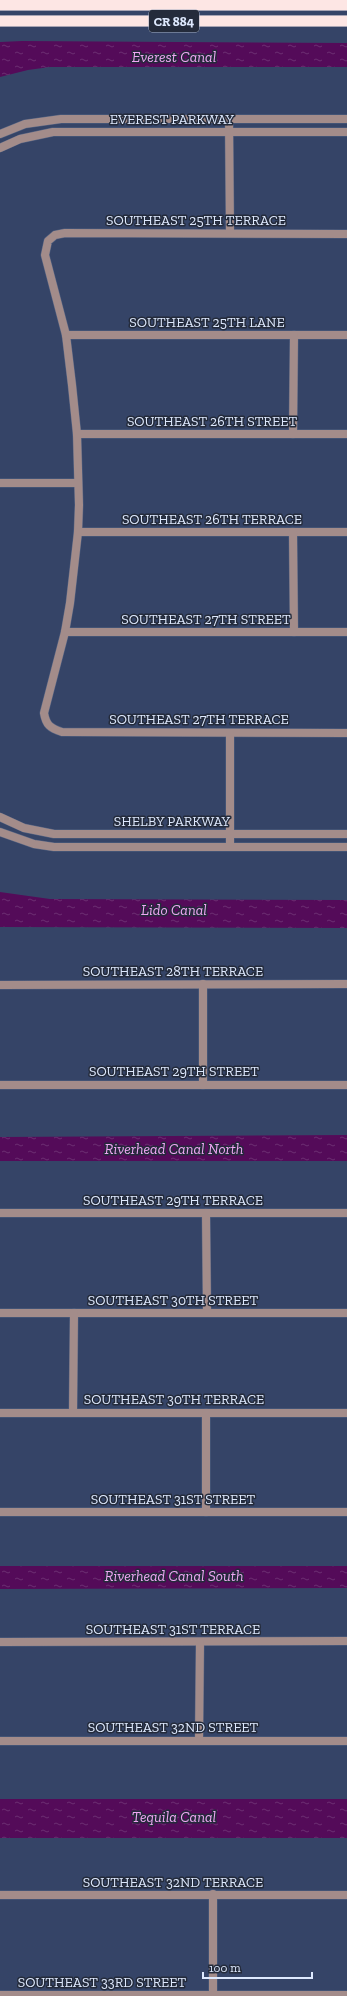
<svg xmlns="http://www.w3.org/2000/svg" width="347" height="1996" viewBox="0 0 347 1996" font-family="'Zilla Slab',serif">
	<defs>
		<pattern id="water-ripples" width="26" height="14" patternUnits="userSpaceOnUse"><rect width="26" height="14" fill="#540b59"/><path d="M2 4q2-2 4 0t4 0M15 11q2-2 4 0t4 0" fill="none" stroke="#6c2f72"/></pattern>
	</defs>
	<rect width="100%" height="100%" fill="#354467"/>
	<g fill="url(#water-ripples)">
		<path d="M 22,41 L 347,43 L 347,67 L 50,67 L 28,70 L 0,77 L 0,42 Z"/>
		<path d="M 0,892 L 50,899 L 347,900 L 347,928 L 0,927 Z"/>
		<path d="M 347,1135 L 347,1161 L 0,1161 L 0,1137 Z"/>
		<path d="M 0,1566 L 347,1566 L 347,1588 L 0,1589 Z"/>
		<rect x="0" y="1799" width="347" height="39"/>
	</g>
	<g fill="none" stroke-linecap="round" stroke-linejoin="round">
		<g stroke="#536282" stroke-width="9">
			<g id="minor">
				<path d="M 229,119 L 230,233"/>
				<path d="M 347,234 L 65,233 L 55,235 L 48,241 L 45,255 L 66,335 L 72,385 L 77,434 L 79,505 L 78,532 L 70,603 L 65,632 L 44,713 C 46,725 50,728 62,732 L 347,733"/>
				<path d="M 66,335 L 347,335"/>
				<path d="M 77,434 L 347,434"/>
				<path d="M 293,434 L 294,335"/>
				<path d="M 0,483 L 78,483"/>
				<path d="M 78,532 L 347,532"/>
				<path d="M 293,532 L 294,632"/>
				<path d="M 65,632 L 347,632"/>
				<path d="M 230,733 L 230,846"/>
				<path d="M 0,985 L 347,984"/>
				<path d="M 0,1085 L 347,1085"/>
				<path d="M 203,1085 L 203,984"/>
				<path d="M 0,1213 L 347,1213"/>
				<path d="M 206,1213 L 207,1312"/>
				<path d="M 0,1313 L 347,1313"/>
				<path d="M 73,1412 L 74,1313"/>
				<path d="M 0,1413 L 347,1413"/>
				<path d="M 206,1413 L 206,1512"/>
				<path d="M 0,1512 L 347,1512"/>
				<path d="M 0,1642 L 347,1641"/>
				<path d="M 199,1740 L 200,1642"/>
				<path d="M 0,1741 L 347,1741"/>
				<path d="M 0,1895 L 347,1895"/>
				<path d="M 0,1995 L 347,1995"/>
				<path d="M 213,1995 L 213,1894"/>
			</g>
		</g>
		<g stroke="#536282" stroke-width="9">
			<g id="tertiary">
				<path d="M 0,134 L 25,124 L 61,119 L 347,119"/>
				<path d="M 0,148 L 20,139 L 53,132 L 347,132"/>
				<path d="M 0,817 L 24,828 L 54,834 L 347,834"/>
				<path d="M 0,832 L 34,844 L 54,847 L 347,847"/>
			</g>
		</g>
		<g stroke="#536282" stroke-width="12">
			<g id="trunk">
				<path d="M 0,5 L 347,5"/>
				<path d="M 0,21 L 347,21"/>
			</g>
		</g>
		<use href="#minor" stroke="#a38c8a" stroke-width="8"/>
		<use href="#tertiary" stroke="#a38c8a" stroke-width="8"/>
		<use href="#trunk" stroke="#fde6e4" stroke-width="11"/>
	</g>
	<g text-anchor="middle" stroke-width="3" stroke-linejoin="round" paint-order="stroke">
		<rect fill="#242b3b" stroke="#a6b0c4" stroke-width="1" x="149" y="10" width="50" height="22" rx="3"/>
		<g font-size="13" font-weight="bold" fill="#dee9fe">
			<text x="174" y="26">CR 884</text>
		</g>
		<g font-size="14" fill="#dee9fe" stroke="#242b3b">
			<text x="172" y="124">EVEREST PARKWAY</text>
			<text x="196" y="225">SOUTHEAST 25TH TERRACE</text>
			<text x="207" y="327">SOUTHEAST 25TH LANE</text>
			<text x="212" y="426">SOUTHEAST 26TH STREET</text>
			<text x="212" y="524">SOUTHEAST 26TH TERRACE</text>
			<text x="206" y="624">SOUTHEAST 27TH STREET</text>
			<text x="199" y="724">SOUTHEAST 27TH TERRACE</text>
			<text x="172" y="826">SHELBY PARKWAY</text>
			<text x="173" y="976">SOUTHEAST 28TH TERRACE</text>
			<text x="174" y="1076">SOUTHEAST 29TH STREET</text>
			<text x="173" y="1205">SOUTHEAST 29TH TERRACE</text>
			<text x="173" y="1305">SOUTHEAST 30TH STREET</text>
			<text x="174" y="1404">SOUTHEAST 30TH TERRACE</text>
			<text x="173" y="1504">SOUTHEAST 31ST STREET</text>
			<text x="173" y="1634">SOUTHEAST 31ST TERRACE</text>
			<text x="173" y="1732">SOUTHEAST 32ND STREET</text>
			<text x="173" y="1887">SOUTHEAST 32ND TERRACE</text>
			<text x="102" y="1987">SOUTHEAST 33RD STREET</text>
		</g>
		<g font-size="15" font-style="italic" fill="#f1a6f5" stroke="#242b3b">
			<text x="174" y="62">Everest Canal</text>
			<text x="174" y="915">Lido Canal</text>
			<text x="174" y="1154">Riverhead Canal North</text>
			<text x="174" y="1581">Riverhead Canal South</text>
			<text x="174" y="1822">Tequila Canal</text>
		</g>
	</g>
	<path d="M203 1972v6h109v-6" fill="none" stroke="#dee9fe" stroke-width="2"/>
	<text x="209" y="1972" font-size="12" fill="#dee9fe" stroke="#242b3b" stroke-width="3" paint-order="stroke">100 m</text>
</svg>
